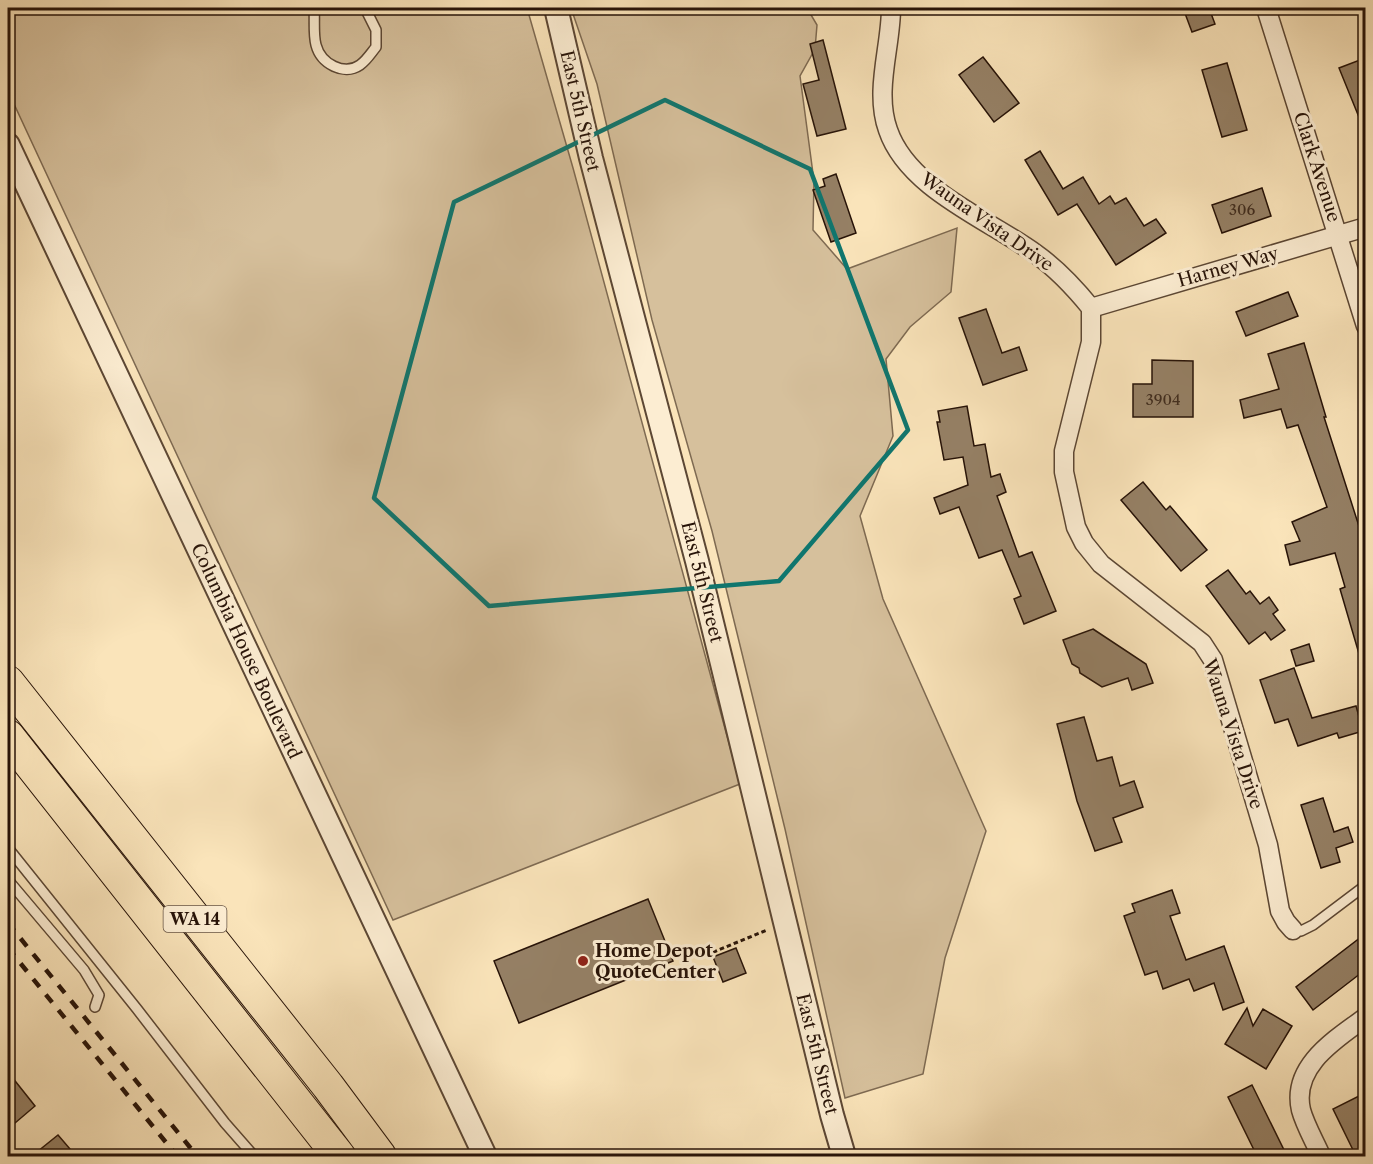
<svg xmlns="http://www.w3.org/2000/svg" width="1373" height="1164" viewBox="0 0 1373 1164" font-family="'Libre Caslon Text',serif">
	<rect width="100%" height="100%" fill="#fae4ba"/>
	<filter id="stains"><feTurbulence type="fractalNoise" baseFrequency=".00333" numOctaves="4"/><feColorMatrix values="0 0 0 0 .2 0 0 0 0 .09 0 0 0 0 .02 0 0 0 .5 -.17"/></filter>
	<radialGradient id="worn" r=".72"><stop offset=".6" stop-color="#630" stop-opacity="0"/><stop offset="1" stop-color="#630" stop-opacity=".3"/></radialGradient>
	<g fill="#d6c09c" stroke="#7e6a52" stroke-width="1.5">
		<path d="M 8,8 L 527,8 L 573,168 L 740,784 L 393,920 L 8,91 Z"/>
		<path d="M 571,8 L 807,8 L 817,25 L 815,49 L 800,76 L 814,181 L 813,230 L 847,269 L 957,228 L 951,292 L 910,327 L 886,359 L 893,436 L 860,516 L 883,599 L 986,831 L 945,958 L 923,1074 L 845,1098 L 785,829 L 712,531 L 652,320 L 597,84 Z"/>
	</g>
	<g fill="#958065" stroke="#271308" stroke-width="1.5">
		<path d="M 1183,8 L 1209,8 L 1215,24 L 1192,32 Z"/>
		<path d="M 823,40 L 846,129 L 817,136 L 803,84 L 819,80 L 810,44 Z"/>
		<path d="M 983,57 L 1019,103 L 994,122 L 959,75 Z"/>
		<path d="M 1365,58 L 1365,132 L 1339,68 Z"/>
		<path d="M 1227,63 L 1247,130 L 1222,137 L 1202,70 Z"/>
		<path d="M 1040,151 L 1063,189 L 1083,177 L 1099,204 L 1110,196 L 1115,204 L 1126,198 L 1144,226 L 1156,219 L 1166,233 L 1116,265 L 1077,204 L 1058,215 L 1025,160 Z"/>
		<path d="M 836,174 L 856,233 L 831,242 L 813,190 L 825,186 L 823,179 Z"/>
		<path d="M 1262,188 L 1271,216 L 1222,233 L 1212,205 Z"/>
		<path d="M 1288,292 L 1298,316 L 1246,336 L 1236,312 Z"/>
		<path d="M 986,309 L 1002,353 L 1019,347 L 1027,370 L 983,385 L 959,318 Z"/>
		<path d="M 1304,343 L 1326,417 L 1324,417 L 1365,545 L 1365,663 L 1362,664 L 1340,589 L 1345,587 L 1335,553 L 1290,565 L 1285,545 L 1300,541 L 1292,522 L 1327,507 L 1298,425 L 1287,428 L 1281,409 L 1244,418 L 1240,400 L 1279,389 L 1268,354 Z"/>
		<path d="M 1152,360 L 1193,361 L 1193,417 L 1133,417 L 1133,384 L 1152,384 Z"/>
		<path d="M 967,406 L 974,446 L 985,444 L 991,477 L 1000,474 L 1006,492 L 997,496 L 1019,557 L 1032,552 L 1056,611 L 1024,624 L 1014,599 L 1021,596 L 1002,550 L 979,558 L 959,507 L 940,514 L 934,498 L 968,485 L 963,457 L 944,460 L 937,422 L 940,422 L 938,411 Z"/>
		<path d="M 1143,482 L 1166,510 L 1170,506 L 1207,550 L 1181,571 L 1121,500 Z"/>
		<path d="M 1228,570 L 1246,594 L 1250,591 L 1260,604 L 1269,597 L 1278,610 L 1273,614 L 1285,630 L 1271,640 L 1265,632 L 1249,644 L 1206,586 Z"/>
		<path d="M 1093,629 L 1146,664 L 1153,683 L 1132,690 L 1128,678 L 1102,687 L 1080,673 L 1079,668 L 1072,664 L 1063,640 Z"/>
		<path d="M 1309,644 L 1314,661 L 1296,666 L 1291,650 Z"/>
		<path d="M 1294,668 L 1312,718 L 1356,706 L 1363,731 L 1339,738 L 1337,733 L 1298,746 L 1288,719 L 1275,723 L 1260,680 Z"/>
		<path d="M 1084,717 L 1097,761 L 1112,757 L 1120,786 L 1134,781 L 1143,807 L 1113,818 L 1122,842 L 1095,851 L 1077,801 L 1057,724 Z"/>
		<path d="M 1323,798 L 1334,832 L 1348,827 L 1353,842 L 1336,848 L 1340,862 L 1321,868 L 1301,805 Z"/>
		<path d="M 1172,890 L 1180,913 L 1170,916 L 1186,960 L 1224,946 L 1244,1002 L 1223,1010 L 1214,983 L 1194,991 L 1189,979 L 1163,989 L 1157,971 L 1145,975 L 1124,916 L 1135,912 L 1132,904 Z"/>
		<path d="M 648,899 L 673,961 L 519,1023 L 494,961 Z"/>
		<path d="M 1365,934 L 1365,970 L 1313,1010 L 1296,987 Z"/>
		<path d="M 736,948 L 746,973 L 723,982 L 713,957 Z"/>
		<path d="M 1247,1008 L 1253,1026 L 1263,1009 L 1292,1026 L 1266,1069 L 1225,1044 Z"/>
		<path d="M 8,1072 L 35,1106 L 8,1129 Z"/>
		<path d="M 1252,1085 L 1287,1156 L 1257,1156 L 1228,1097 Z"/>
		<path d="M 1365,1093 L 1365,1149 L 1355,1154 L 1333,1109 Z"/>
		<path d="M 58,1135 L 76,1156 L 32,1156 Z"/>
	</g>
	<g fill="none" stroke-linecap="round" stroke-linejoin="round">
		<g stroke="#5c4734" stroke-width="12">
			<g id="service">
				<path d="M 314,8 C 315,19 313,34 316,45 C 321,64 344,76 360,65 C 367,60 371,53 376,47 L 376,30 L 365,8"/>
				<path d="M 8,848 L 137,1009 L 225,1123 L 254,1156"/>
				<path d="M 8,880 L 84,970 L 99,995 L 95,1007"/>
				<path d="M 1293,930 L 1301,931 L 1313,925 L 1366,885"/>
			</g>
		</g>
		<g stroke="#5c4734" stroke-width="21">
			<g id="minor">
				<path d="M 891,8 C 891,47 874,91 888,130 C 908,189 988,219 1036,254 C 1057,269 1074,287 1091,308 L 1091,342 L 1064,451 L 1064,472 L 1076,527 L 1084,543 L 1101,564 L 1202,643 L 1213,660 L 1268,845 L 1280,911 L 1286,922 L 1293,930"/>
				<path d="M 1266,8 L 1366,326"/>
				<path d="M 1091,308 L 1366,227"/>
				<path d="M 1321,1156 C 1315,1142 1305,1125 1301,1110 C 1291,1066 1336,1039 1366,1017"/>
			</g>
		</g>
		<g stroke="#5c4734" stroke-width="26">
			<g id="tertiary">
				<path d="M 556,8 L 591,158 L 697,561 L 832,1115 L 844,1156"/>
				<path d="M 8,145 L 485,1156"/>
			</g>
		</g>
		<g stroke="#271308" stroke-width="34">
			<g id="motorway">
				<path d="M 8,682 L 328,1086 L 380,1156"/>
				<path d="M 8,736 L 339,1156"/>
			</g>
		</g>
		<path stroke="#271308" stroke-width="3" stroke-dasharray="4.5 3" stroke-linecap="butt" d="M 699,958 L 767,930"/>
		<use href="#service" stroke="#fcedd2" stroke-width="9"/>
		<use href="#minor" stroke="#fcedd2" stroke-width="18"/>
		<use href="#tertiary" stroke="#fcedd2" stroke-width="22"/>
		<use href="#motorway" stroke="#fae4ba" stroke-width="32"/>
		<g stroke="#271308" stroke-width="4.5" stroke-dasharray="10 10" stroke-linecap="butt">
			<path d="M 8,923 L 197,1156"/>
			<path d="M 8,948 L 177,1156"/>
		</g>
	</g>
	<path fill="none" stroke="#0f766e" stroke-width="4.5" stroke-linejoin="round" d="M 665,100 L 810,169 L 908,430 L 779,581 L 489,606 L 374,498 L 454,202 Z"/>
	<circle fill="#8f2418" stroke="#fcedd2" stroke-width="2" cx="583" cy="961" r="6"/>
	<g text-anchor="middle" stroke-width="6" stroke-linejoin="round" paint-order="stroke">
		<g font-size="15" fill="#422e1f">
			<text x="1242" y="215">306</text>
			<text x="1163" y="405">3904</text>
		</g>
		<rect fill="#fcedd2" stroke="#675445" stroke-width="1.5" x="163.5" y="906" width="63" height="26" rx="4.5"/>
		<g font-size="16" font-weight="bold" fill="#271308">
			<text x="195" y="925">WA 14</text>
		</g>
		<g font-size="18" fill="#271308" stroke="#fcedd2">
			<text transform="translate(580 111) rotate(77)" y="6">East 5th Street</text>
			<text transform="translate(1317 167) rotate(72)" y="6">Clark Avenue</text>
			<text transform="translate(987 222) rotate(35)" y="6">Wauna Vista Drive</text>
			<text transform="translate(1228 267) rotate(-16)" y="6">Harney Way</text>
			<text transform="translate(702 582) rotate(76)" y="6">East 5th Street</text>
			<text transform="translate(246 651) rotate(65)" y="6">Columbia House Boulevard</text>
			<text transform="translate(1233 734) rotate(72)" y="6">Wauna Vista Drive</text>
			<text transform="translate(817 1054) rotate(76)" y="6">East 5th Street</text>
		</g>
		<g font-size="18" font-weight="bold" fill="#271308" stroke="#fcedd2" text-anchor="start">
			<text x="595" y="957">Home Depot<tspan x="595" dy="21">QuoteCenter</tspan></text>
		</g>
	</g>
	<rect width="1373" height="1164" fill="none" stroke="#fae4ba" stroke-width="30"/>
	<rect x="9" y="9" width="1355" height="1146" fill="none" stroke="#271308" stroke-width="3"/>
	<rect x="15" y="15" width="1343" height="1134" fill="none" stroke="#271308" stroke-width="1.5"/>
	<rect width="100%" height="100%" filter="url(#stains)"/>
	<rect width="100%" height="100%" fill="url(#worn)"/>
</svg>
